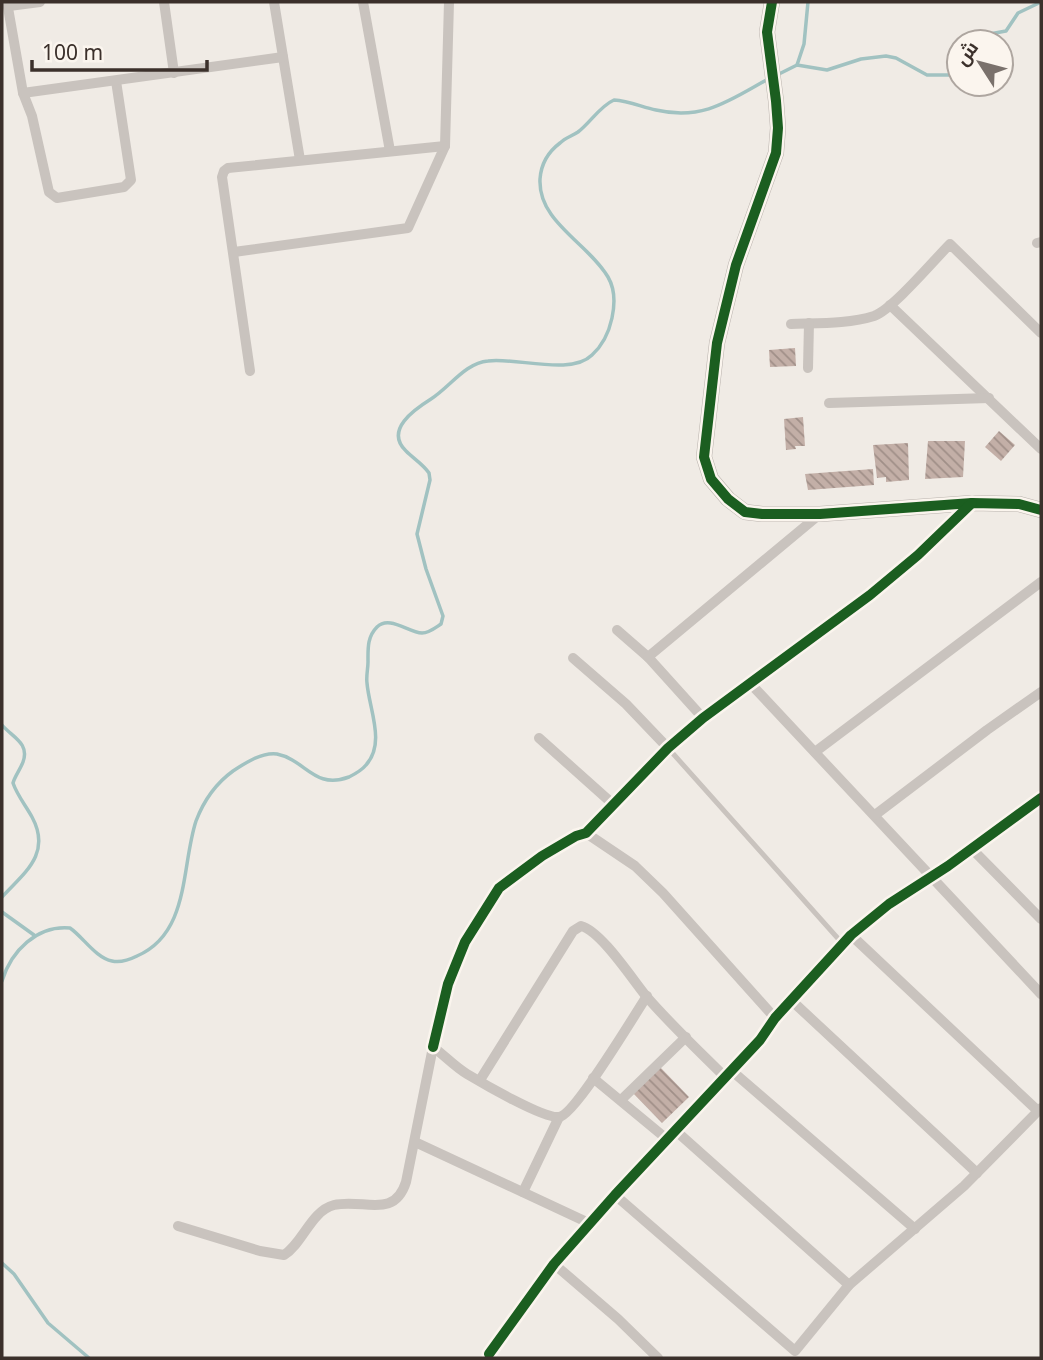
<svg xmlns="http://www.w3.org/2000/svg" width="1043" height="1360" viewBox="0 0 1043 1360" font-family="'Noto Sans',Cairo,sans-serif">
	<defs>
		<pattern id="building-back-hatch" width="6" height="6" patternUnits="userSpaceOnUse" patternTransform="scale(1.75)"><rect width="6" height="6" fill="#c3afa7"/><path d="M-1 5l2 2M0 0l6 6M5-1l2 2" fill="none" stroke="#a08f88"/></pattern>
	</defs>
	<rect width="100%" height="100%" fill="#f0ebe5"/>
	<g fill="none" stroke-linecap="round" stroke-linejoin="round">
		<g stroke="#a1c2c1" stroke-width="3.5">
			<path d="M 975,42 L 984,35 L 1006,31 L 1018,13 L 1041,2"/>
			<path d="M 797,65 L 804,44 L 808,2"/>
			<path d="M 777,75 L 797,65 L 827,70 L 861,59 L 886,56 L 896,58 L 927,75 L 950,75 L 959,68"/>
			<path d="M 2,725 C 12,737 30,743 23,762 C 20,770 15,776 13,783 C 17,795 26,806 32,817 C 52,854 24,873 2,897"/>
			<path d="M 2,912 L 34,935"/>
			<path d="M 2,981 C 11,951 37,925 70,928 C 83,937 96,958 112,961 C 121,963 129,960 137,956 C 190,933 181,867 196,821 C 204,800 215,784 233,771 C 245,763 262,752 277,754 C 306,760 314,790 349,777 C 355,774 362,770 366,765 C 386,743 369,709 367,683 C 366,676 368,669 368,662 C 368,649 367,637 377,627 C 389,615 408,632 422,633 C 429,633 435,628 441,624 L 443,616 L 426,569 L 417,534 L 430,480 L 429,473 C 423,464 414,459 406,451 C 384,430 415,409 431,399 C 450,387 465,363 488,361 C 516,357 571,376 592,355 C 603,345 609,332 612,318 C 615,304 615,289 608,277 C 588,243 538,222 540,179 C 541,165 548,152 560,143 C 565,138 572,136 578,132 C 590,123 600,106 614,100 C 629,101 642,107 656,110 C 704,121 730,100 770,78"/>
			<path d="M 2,1263 L 14,1274 L 48,1323 L 89,1358"/>
		</g>
	</g>
	<g fill="url(#building-back-hatch)">
		<path d="M 795,348 L 796,366 L 770,367 L 769,350 Z"/>
		<path d="M 803,417 L 805,446 L 795,446 L 796,449 L 786,450 L 784,419 Z"/>
		<path d="M 999,431 L 1015,445 L 1001,461 L 985,447 Z"/>
		<path d="M 928,441 L 965,441 L 963,477 L 925,479 Z"/>
		<path d="M 908,443 L 909,480 L 886,482 L 886,477 L 877,478 L 873,445 Z"/>
		<path d="M 873,469 L 874,485 L 808,490 L 805,474 Z"/>
		<path d="M 659,1066 L 689,1097 L 662,1123 L 632,1092 Z"/>
	</g>
	<g fill="none" stroke-linecap="round" stroke-linejoin="round">
		<path stroke="#c9c3be" stroke-width="5" d="M 668,748 L 842,943"/>
		<g stroke="#c9c3be" stroke-width="10">
			<path d="M 7,2 L 23,93 L 32,116 L 49,192 L 57,198 L 124,187 L 131,180 L 116,81"/>
			<path d="M 164,2 L 174,73"/>
			<path d="M 274,2 L 300,160"/>
			<path d="M 363,2 L 390,151"/>
			<path d="M 9,6 L 40,2"/>
			<path d="M 23,93 L 283,57"/>
			<path d="M 1037,243 L 1041,242"/>
			<path d="M 234,252 L 408,228 L 445,146 L 449,2"/>
			<path d="M 890,305 L 1041,449"/>
			<path d="M 791,324 C 818,323 849,324 874,316 C 893,309 934,260 950,244 L 1041,333"/>
			<path d="M 808,368 L 809,323"/>
			<path d="M 250,371 L 222,177 L 224,171 L 228,168 L 445,146"/>
			<path d="M 829,403 L 989,398"/>
			<path d="M 617,630 L 648,657 L 703,718"/>
			<path d="M 648,657 L 820,514"/>
			<path d="M 573,658 L 626,704 L 668,748"/>
			<path d="M 749,682 L 1041,994"/>
			<path d="M 539,738 L 614,805"/>
			<path d="M 815,752 L 1041,582"/>
			<path d="M 875,815 L 987,730 L 1041,692"/>
			<path d="M 586,833 L 635,866 L 663,893 L 775,1018"/>
			<path d="M 972,849 L 1041,919"/>
			<path d="M 851,935 L 1038,1111"/>
			<path d="M 791,1000 L 977,1173"/>
			<path d="M 433,1047 L 448,984 L 465,942 L 499,888 L 542,856 L 576,836 L 586,833 L 668,748 L 703,718 L 870,595 L 918,555 L 972,503"/>
			<path d="M 732,1071 L 915,1229"/>
			<path d="M 593,1078 L 668,1140"/>
			<path d="M 480,1080 L 573,931 L 581,926 C 601,931 632,979 646,996 C 671,1025 699,1051 726,1078"/>
			<path d="M 621,1100 L 686,1037"/>
			<path d="M 676,1131 L 849,1285"/>
			<path d="M 415,1142 L 591,1224"/>
			<path d="M 523,1192 L 559,1117"/>
			<path d="M 615,1195 L 795,1351 L 849,1285 L 964,1186 L 1041,1108"/>
			<path d="M 178,1226 L 260,1251 L 284,1255 C 303,1243 311,1211 334,1205 C 363,1198 394,1220 406,1182 L 433,1047 C 444,1055 455,1067 467,1074 C 482,1083 544,1119 559,1117 C 575,1115 635,1014 647,996"/>
			<path d="M 554,1264 L 618,1319 L 658,1358"/>
			<path d="M 489,1354 L 554,1264 L 615,1195 L 760,1040 L 775,1018 L 851,935 L 889,904 L 948,866 L 1041,798"/>
		</g>
		<path stroke="#bab3ae" stroke-width="16" d="M 772,2 L 767,32 L 776,101 L 778,128 L 776,153 L 736,265 L 717,343 L 704,457 L 711,479 L 728,499 L 745,512 L 762,514 L 820,514 L 972,503 L 1019,504 L 1041,510"/>
		<g stroke="#fbf5ee" stroke-width="15">
			<g id="cycleway">
				<path d="M 772,2 L 767,32 L 776,101 L 778,128 L 776,153 L 736,265 L 717,343 L 704,457 L 711,479 L 728,499 L 745,512 L 762,514 L 820,514 L 972,503 L 1019,504 L 1041,510"/>
				<path d="M 433,1047 L 448,984 L 465,942 L 499,888 L 542,856 L 576,836 L 586,833 L 668,748 L 703,718 L 870,595 L 918,555 L 972,503"/>
				<path d="M 489,1354 L 554,1264 L 615,1195 L 760,1040 L 775,1018 L 851,935 L 889,904 L 948,866 L 1041,798"/>
			</g>
		</g>
		<use href="#cycleway" stroke="#1b5e20" stroke-width="10"/>
	</g>
	<rect width="1043" height="1360" fill="none" stroke="#3b302b" stroke-width="7"/>
	<g transform="translate(980 63) rotate(306)"><circle r="33" fill="#fbf5ee" stroke="#aea6a0" stroke-width="2"/>
	<path d="M0-5L12 26L0 18L-12 26Z" fill="#7a716c"/>
	<text y="-10" font-size="19" font-weight="bold" text-anchor="middle" fill="#3b302b">ش</text>
	</g>
	<path d="M32 60v10h175v-10" fill="none" stroke="#3b302b" stroke-width="3.5"/>
	<text x="42" y="60" font-size="21" fill="#3b302b" stroke="#fbf5ee" stroke-width="5" paint-order="stroke">100 m</text>
</svg>
